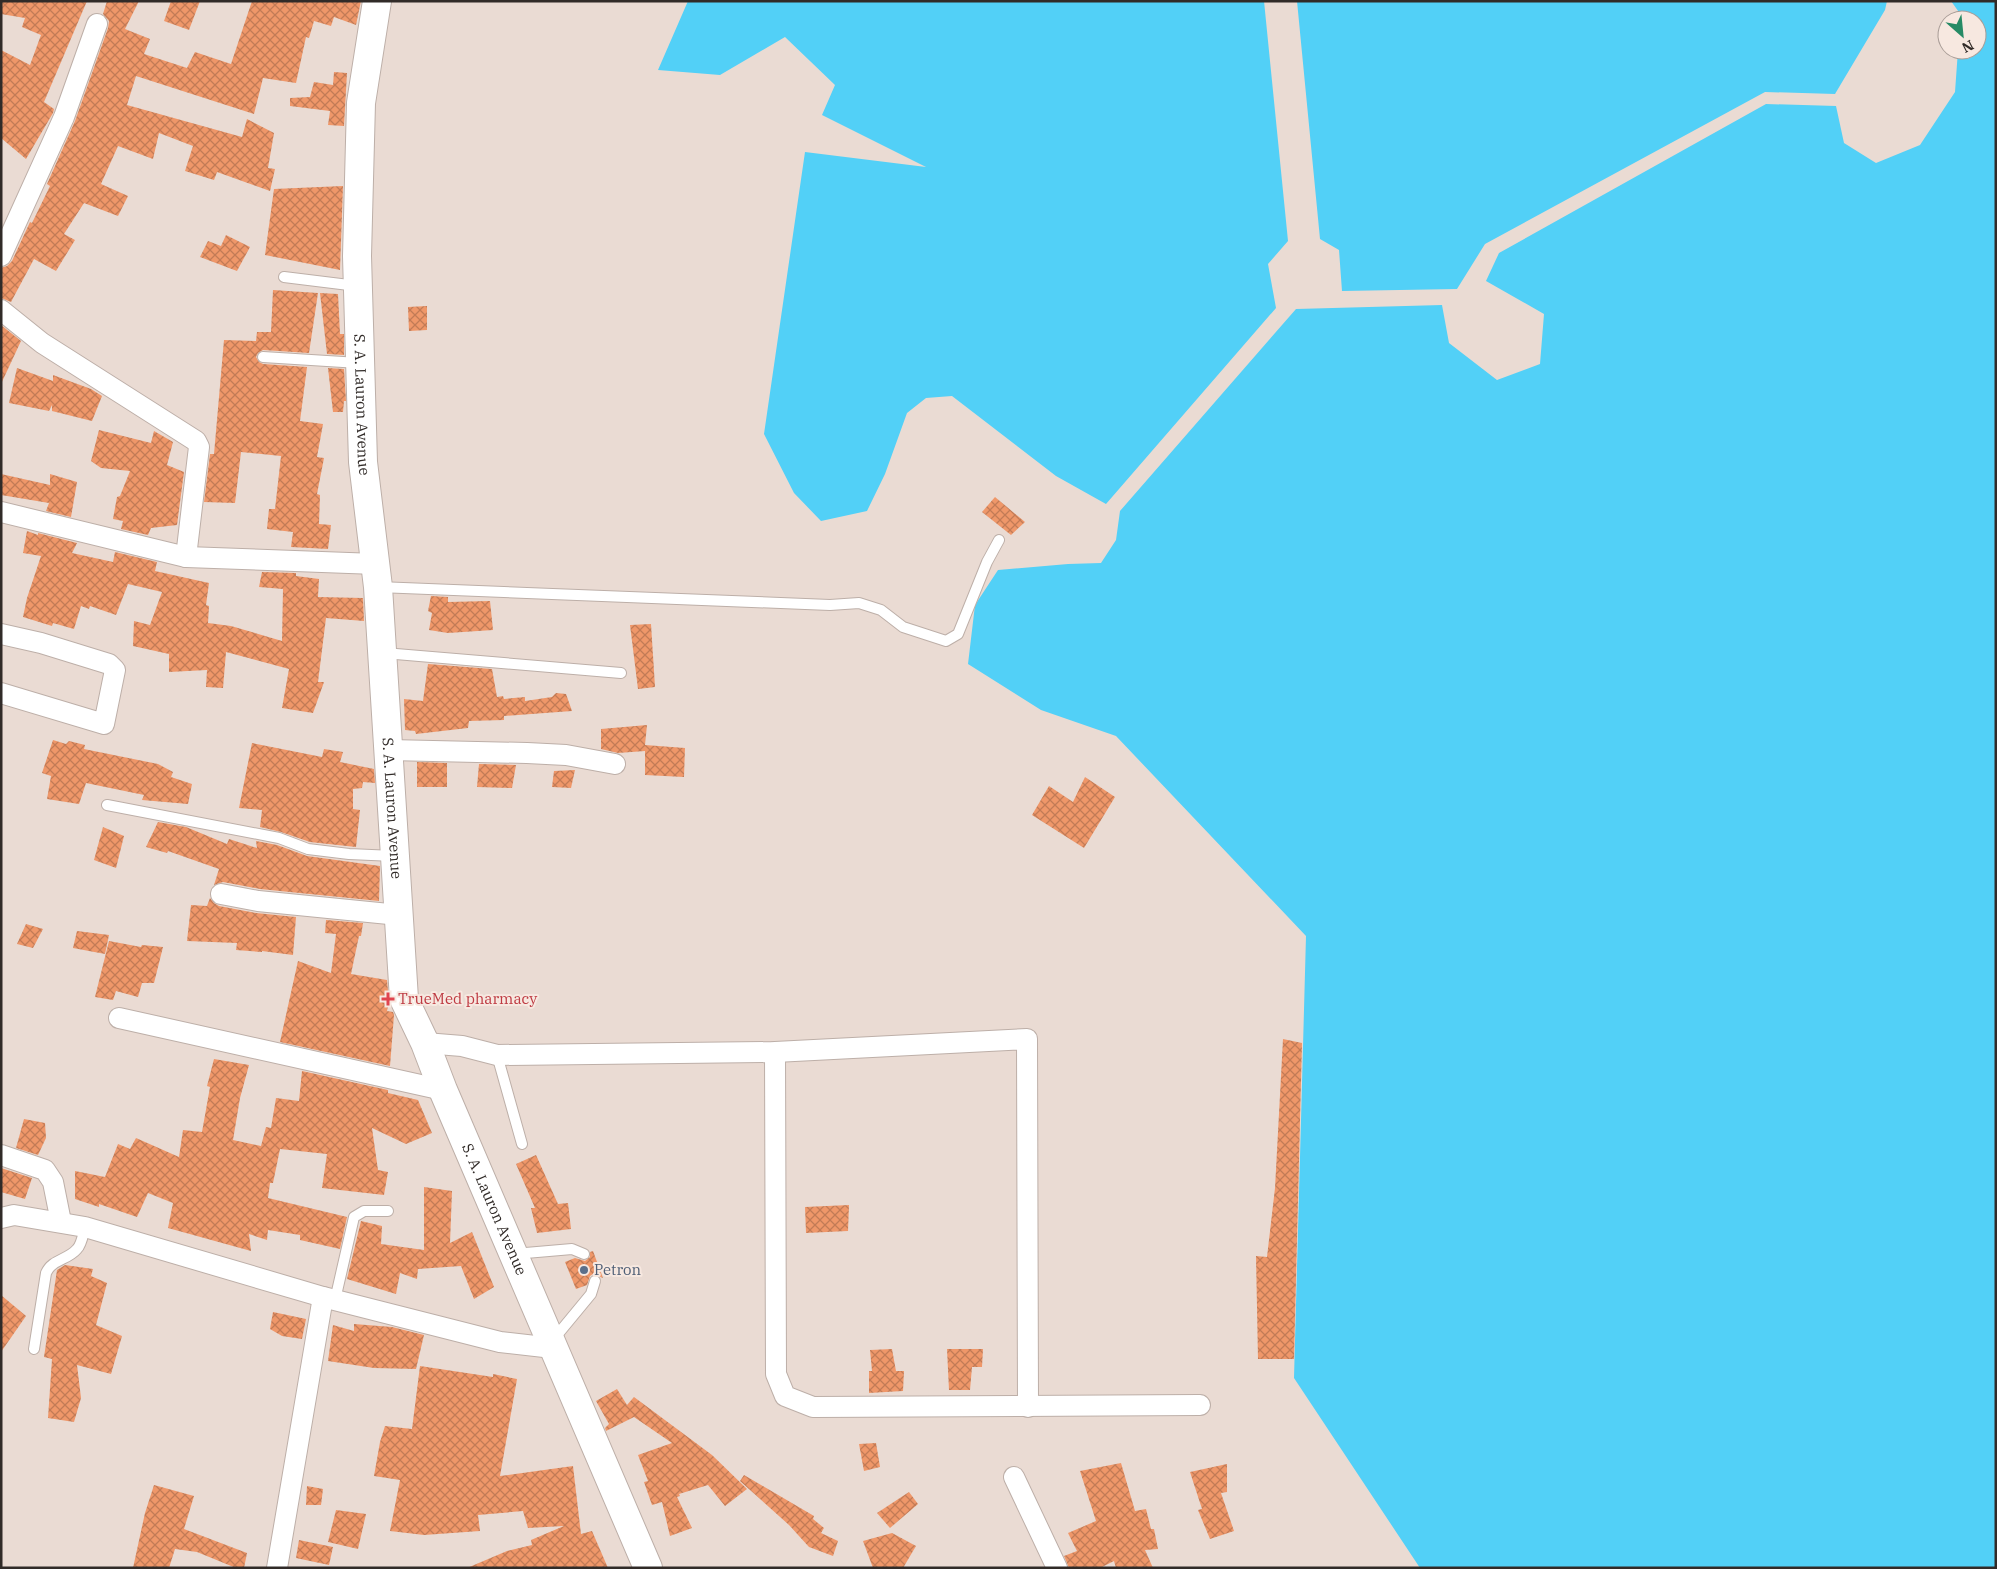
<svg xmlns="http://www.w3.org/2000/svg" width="1997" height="1569" viewBox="0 0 1997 1569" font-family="'IBM Plex Serif',serif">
	<defs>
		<pattern id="building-cross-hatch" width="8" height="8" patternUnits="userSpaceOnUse" patternTransform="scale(1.25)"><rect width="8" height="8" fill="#ef9769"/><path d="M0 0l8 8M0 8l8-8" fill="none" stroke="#c27b56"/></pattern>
	</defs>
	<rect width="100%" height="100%" fill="#eadbd3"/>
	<g fill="#52d0f7">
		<path d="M 688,1 L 1264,1 L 1288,241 L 1268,264 L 1276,308 L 1106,504 L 1056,476 L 952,396 L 926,398 L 907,413 L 885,474 L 867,511 L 821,521 L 794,493 L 764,434 L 805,152 L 926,167 L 822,115 L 835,85 L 785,37 L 720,75 L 658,70 Z"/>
		<path d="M 1297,1 L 1887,1 L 1885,10 L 1835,94 L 1765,92 L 1485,244 L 1457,289 L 1342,291 L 1339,250 L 1320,239 Z"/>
		<path d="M 1951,1 L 1996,1 L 1996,1568 L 1420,1568 L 1294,1378 L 1306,936 L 1116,736 L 1041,710 L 968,664 L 975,605 L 998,570 L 1068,564 L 1101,563 L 1116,540 L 1120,511 L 1296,309 L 1442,305 L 1449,343 L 1497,380 L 1540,364 L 1544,314 L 1486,281 L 1499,253 L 1766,104 L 1836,106 L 1844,143 L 1876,163 L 1920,145 L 1955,92 L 1958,50 L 1977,50 L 1977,20 L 1960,20 L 1961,15 Z"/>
	</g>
	<g fill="url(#building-cross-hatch)">
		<path d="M 1,1 L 87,1 L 44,102 L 54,109 L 53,113 L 26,159 L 1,138 L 1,50 L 30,65 L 41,35 L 22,27 L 25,18 L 1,14 Z"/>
		<path d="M 107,1 L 139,1 L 125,29 L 150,39 L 144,54 L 187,68 L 195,52 L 231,64 L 252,1 L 361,1 L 356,25 L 334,17 L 331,26 L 314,21 L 309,38 L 306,37 L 296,83 L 263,78 L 254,114 L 136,76 L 127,105 L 242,137 L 247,119 L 274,133 L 268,168 L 275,169 L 270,191 L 217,172 L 214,180 L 185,171 L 193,146 L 159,133 L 153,159 L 118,146 L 101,184 L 128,196 L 118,216 L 84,203 L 64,234 L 75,240 L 56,271 L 34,259 L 11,302 L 1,298 L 1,268 L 7,266 L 12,261 L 30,222 L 32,223 L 50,186 L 47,184 L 75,121 L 108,28 L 109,21 L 103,14 Z"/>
		<path d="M 171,1 L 200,1 L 189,30 L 164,21 Z"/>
		<path d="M 334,72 L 347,73 L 344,126 L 328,125 L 330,111 L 290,106 L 290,98 L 310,97 L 314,82 L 333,85 Z"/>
		<path d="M 343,186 L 340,270 L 265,255 L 274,189 Z"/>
		<path d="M 226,235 L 250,247 L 237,271 L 200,257 L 208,241 L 221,246 Z"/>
		<path d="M 273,290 L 318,293 L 309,353 L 263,350 L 258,353 L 256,357 L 259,362 L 263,364 L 307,367 L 300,421 L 323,424 L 317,457 L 324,458 L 317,494 L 320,495 L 319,524 L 331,525 L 328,549 L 291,547 L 293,532 L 267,529 L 269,509 L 275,509 L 281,456 L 241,452 L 235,503 L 204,502 L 210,454 L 214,454 L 224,340 L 256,341 L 257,332 L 271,332 Z"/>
		<path d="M 320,293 L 338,294 L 340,334 L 344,334 L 344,355 L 327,354 Z"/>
		<path d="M 427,306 L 427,330 L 409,331 L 408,307 Z"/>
		<path d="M 1,325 L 21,341 L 1,384 Z"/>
		<path d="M 17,368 L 53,381 L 53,375 L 91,389 L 102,396 L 92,421 L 52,411 L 52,405 L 49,411 L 9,403 Z"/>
		<path d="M 328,368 L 344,369 L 346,401 L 344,401 L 343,412 L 333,412 Z"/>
		<path d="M 99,430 L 151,443 L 154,431 L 173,442 L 167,465 L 184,472 L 177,525 L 151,528 L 148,535 L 121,529 L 123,521 L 113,519 L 117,497 L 120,496 L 130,471 L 101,468 L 91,461 Z"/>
		<path d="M 1,474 L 50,485 L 50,474 L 77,482 L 71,517 L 46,511 L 49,503 L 1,495 Z"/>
		<path d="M 995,497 L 1025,522 L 1011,535 L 982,512 Z"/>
		<path d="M 27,531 L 38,535 L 38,533 L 77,543 L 72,553 L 113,562 L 115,552 L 157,562 L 155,571 L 209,583 L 206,605 L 209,606 L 208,623 L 231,626 L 282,641 L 283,589 L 259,587 L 262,572 L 296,573 L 296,576 L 319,579 L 318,597 L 363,598 L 364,621 L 326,618 L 318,682 L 324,682 L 313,713 L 282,708 L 289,669 L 226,652 L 223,688 L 206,687 L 207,670 L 169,672 L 169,654 L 133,646 L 134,621 L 150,625 L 162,592 L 128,584 L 116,615 L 90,606 L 89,609 L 81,606 L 74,629 L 53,623 L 52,626 L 23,617 L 27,598 L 41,556 L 23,553 Z"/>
		<path d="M 431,596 L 448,597 L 448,602 L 490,601 L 493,630 L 448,633 L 429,630 L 432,613 L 428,611 Z"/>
		<path d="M 651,624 L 655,687 L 638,689 L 630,625 Z"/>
		<path d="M 428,664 L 492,669 L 497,697 L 503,696 L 504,699 L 525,697 L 525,701 L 552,697 L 556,693 L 566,694 L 572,711 L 504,716 L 504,720 L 469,721 L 468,728 L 416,734 L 415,731 L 405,730 L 404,699 L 423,701 Z"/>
		<path d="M 647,725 L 645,745 L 685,748 L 684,777 L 645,775 L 645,751 L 618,753 L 601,749 L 601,729 Z"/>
		<path d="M 53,740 L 66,744 L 69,741 L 85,745 L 84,749 L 158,764 L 173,772 L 171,777 L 192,784 L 188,804 L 142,800 L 144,795 L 86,783 L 79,804 L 47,799 L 51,776 L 42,773 Z"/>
		<path d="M 252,743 L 322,757 L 324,749 L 343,752 L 340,762 L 374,769 L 375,783 L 363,782 L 362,788 L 353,789 L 353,809 L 360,810 L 356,847 L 310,842 L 281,832 L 260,827 L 262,810 L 239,808 Z"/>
		<path d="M 417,762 L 447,763 L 447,787 L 417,787 Z"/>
		<path d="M 479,764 L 516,765 L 512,788 L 477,787 Z"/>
		<path d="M 575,770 L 571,788 L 552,787 L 554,771 Z"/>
		<path d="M 1085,777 L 1115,797 L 1084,848 L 1032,815 L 1049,786 L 1073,802 Z"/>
		<path d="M 158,822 L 186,827 L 227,844 L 229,839 L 257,848 L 256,841 L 277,845 L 307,856 L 380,866 L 379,901 L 260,889 L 223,882 L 214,885 L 219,869 L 168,851 L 167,853 L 146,847 Z"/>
		<path d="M 103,827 L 124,836 L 116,868 L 94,860 Z"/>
		<path d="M 210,898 L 214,903 L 219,906 L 256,913 L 296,917 L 293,955 L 262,951 L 262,952 L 236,950 L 237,943 L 187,941 L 191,905 L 207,906 Z"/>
		<path d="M 326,920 L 363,923 L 361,936 L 359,936 L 351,974 L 387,980 L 389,1002 L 387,1011 L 393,1012 L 394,1015 L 390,1066 L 280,1042 L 298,961 L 331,973 L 336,934 L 325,933 Z"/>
		<path d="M 26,924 L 43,929 L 33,948 L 17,944 Z"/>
		<path d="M 77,931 L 109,935 L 105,954 L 73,948 Z"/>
		<path d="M 109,941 L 141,947 L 142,945 L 163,947 L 154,983 L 142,983 L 138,997 L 116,991 L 113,1000 L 95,997 Z"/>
		<path d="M 1283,1039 L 1302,1043 L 1294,1359 L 1258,1359 L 1256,1256 L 1267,1257 L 1275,1188 Z"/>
		<path d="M 214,1059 L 249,1065 L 240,1098 L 233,1140 L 261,1146 L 266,1127 L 271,1128 L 276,1098 L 299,1101 L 302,1071 L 388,1090 L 388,1093 L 418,1100 L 432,1133 L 406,1144 L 372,1128 L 378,1170 L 388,1172 L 384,1195 L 322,1188 L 327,1154 L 280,1149 L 273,1183 L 270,1183 L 268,1198 L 347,1217 L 340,1249 L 300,1240 L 300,1235 L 268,1230 L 267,1240 L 249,1234 L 251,1251 L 168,1228 L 173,1203 L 148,1193 L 137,1217 L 99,1204 L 99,1207 L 75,1199 L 75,1171 L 105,1177 L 118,1144 L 130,1149 L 136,1138 L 179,1157 L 183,1130 L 202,1132 L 210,1087 L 207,1086 Z"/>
		<path d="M 24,1119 L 45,1123 L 46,1138 L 38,1155 L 16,1148 Z"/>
		<path d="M 536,1155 L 558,1204 L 568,1203 L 571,1229 L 537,1233 L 531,1208 L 535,1208 L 516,1164 Z"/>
		<path d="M 1,1168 L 32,1178 L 25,1199 L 1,1192 Z"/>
		<path d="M 424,1187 L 452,1191 L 450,1243 L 472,1232 L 494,1287 L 474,1299 L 461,1266 L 418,1269 L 417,1279 L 400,1273 L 396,1294 L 347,1279 L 361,1221 L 382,1226 L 381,1244 L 424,1250 Z"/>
		<path d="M 849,1205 L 848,1231 L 806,1233 L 805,1207 Z"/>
		<path d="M 593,1251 L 603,1278 L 593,1274 L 590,1276 L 587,1285 L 576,1289 L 565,1262 L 575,1258 L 585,1261 L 590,1257 L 590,1252 Z"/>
		<path d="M 65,1265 L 93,1269 L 91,1276 L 107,1283 L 96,1325 L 122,1336 L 111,1374 L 77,1365 L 81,1398 L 74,1422 L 48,1418 L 52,1359 L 44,1357 L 57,1270 Z"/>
		<path d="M 1,1295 L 26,1316 L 1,1352 Z"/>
		<path d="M 273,1312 L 306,1319 L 302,1339 L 282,1336 L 270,1329 Z"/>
		<path d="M 354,1324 L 392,1327 L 424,1335 L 416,1369 L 374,1368 L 328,1361 L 333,1325 L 354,1331 Z"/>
		<path d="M 892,1349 L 896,1371 L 904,1371 L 903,1391 L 869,1393 L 869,1371 L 872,1371 L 870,1350 Z"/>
		<path d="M 947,1349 L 983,1349 L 982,1367 L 972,1367 L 970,1390 L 949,1390 Z"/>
		<path d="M 420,1366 L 493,1377 L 493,1374 L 517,1379 L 500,1476 L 573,1466 L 581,1534 L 592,1531 L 608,1568 L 467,1568 L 507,1551 L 532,1545 L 531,1540 L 564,1526 L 528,1528 L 523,1511 L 478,1515 L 480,1531 L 424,1535 L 390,1531 L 400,1480 L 374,1476 L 380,1442 L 385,1426 L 412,1429 Z"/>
		<path d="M 617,1389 L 627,1405 L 634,1397 L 712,1455 L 747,1489 L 725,1506 L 708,1485 L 679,1494 L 680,1496 L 677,1497 L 692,1528 L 670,1536 L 662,1502 L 652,1505 L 644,1482 L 648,1481 L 638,1455 L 672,1443 L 634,1417 L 606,1431 L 605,1428 L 609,1424 L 596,1401 Z"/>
		<path d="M 876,1443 L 880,1467 L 864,1471 L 859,1444 Z"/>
		<path d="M 1121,1463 L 1135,1511 L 1146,1509 L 1151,1529 L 1154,1529 L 1158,1549 L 1145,1550 L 1153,1568 L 1116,1568 L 1114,1561 L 1100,1568 L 1069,1568 L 1064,1556 L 1077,1551 L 1068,1533 L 1096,1521 L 1080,1471 Z"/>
		<path d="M 1227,1464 L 1227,1492 L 1221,1493 L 1234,1531 L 1210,1539 L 1198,1510 L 1202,1509 L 1190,1472 Z"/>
		<path d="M 744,1475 L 814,1516 L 813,1519 L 824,1528 L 821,1533 L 838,1541 L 833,1556 L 809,1547 L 789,1525 L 740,1481 Z"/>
		<path d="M 154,1485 L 194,1496 L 184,1529 L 247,1553 L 244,1568 L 236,1568 L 197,1552 L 175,1549 L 169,1568 L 133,1568 L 145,1513 Z"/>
		<path d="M 307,1486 L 323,1489 L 321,1505 L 306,1505 Z"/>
		<path d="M 909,1492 L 918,1504 L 890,1528 L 877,1513 Z"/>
		<path d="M 336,1510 L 366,1514 L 358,1549 L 328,1542 Z"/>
		<path d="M 892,1533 L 916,1546 L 903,1568 L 873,1568 L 863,1541 Z"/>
		<path d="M 299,1540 L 333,1547 L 329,1565 L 296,1558 Z"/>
	</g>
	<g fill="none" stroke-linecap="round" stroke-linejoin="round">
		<g stroke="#bdafa8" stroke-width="12">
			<g id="service">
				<path d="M 284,277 L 357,286"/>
				<path d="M 263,357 L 359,363"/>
				<path d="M 378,587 L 830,605 L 859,603 L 881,610 L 903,627 L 946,641 L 958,634 L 987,562 L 999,540"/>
				<path d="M 384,653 L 621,673"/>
				<path d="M 107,805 L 279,838 L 308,849 L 349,854 L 394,856"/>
				<path d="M 497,1055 L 522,1144"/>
				<path d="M 514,1254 L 572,1249 L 584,1254"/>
				<path d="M 335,1300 L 354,1217 L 364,1211 L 388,1211"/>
				<path d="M 553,1340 L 591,1294 L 595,1281"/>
				<path d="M 34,1349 L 46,1273 C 52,1259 68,1260 77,1249 C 82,1244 83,1234 85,1227"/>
			</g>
		</g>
		<g stroke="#bdafa8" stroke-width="22">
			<g id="minor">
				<path d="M 1,256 L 64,117 L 97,24"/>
				<path d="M 1,310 L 42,343 L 196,441 L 199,447 L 186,557"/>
				<path d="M 1,512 L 186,557 L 376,564"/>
				<path d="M 1,634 L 41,643 L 109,664 L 115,670 L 104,724 L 1,693"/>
				<path d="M 389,750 L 527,753 L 566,755 L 615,764"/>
				<path d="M 221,894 L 258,901 L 399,915"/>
				<path d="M 119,1018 L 443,1090"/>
				<path d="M 425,1043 L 462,1046 L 497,1055 L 775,1052 L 1027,1039 L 1028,1407"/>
				<path d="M 775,1052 L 776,1374 L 785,1396 L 813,1407 L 1200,1405"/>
				<path d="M 1,1155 L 45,1170 L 53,1182 L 61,1222"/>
				<path d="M 1,1218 L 14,1215 L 85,1227 L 323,1297 L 500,1342 L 553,1348"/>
				<path d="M 1014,1477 L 1057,1568"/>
				<path d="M 277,1568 L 323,1297"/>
			</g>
		</g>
		<g stroke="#bdafa8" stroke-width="30">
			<g id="trunk">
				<path id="s1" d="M 377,1 L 361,103 L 357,256 L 363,462 L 378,587 L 404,999 L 425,1043 L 443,1090 L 648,1568"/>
			</g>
		</g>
		<use href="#service" stroke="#fff" stroke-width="10"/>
		<use href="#minor" stroke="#fff" stroke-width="20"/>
		<use href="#trunk" stroke="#fff" stroke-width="28"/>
	</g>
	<path fill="#e0444e" stroke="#f7e8e0" stroke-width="2" d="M385.5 991.5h5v5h5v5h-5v5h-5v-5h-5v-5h5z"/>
	<circle fill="#5c6f8a" stroke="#f7e8e0" stroke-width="2" cx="584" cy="1270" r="5"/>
	<g text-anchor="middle" stroke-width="4" stroke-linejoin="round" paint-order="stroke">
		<g font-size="15" fill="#312b28" stroke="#f7e8e0">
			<text dy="5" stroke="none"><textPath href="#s1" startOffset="405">S. A. Lauron Avenue</textPath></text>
			<text dy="5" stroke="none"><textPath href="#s1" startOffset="810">S. A. Lauron Avenue</textPath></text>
			<text dy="5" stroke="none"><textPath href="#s1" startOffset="1230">S. A. Lauron Avenue</textPath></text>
		</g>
		<g font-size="15" fill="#be3a42" stroke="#f7e8e0" text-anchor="start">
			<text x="398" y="1004">TrueMed pharmacy</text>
		</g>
		<g font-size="15" fill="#4e5e75" stroke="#f7e8e0" text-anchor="start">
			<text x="594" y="1275">Petron</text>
		</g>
	</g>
	<rect width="1997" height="1569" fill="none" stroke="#312b28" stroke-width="5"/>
	<g transform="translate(1962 35) rotate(153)"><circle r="24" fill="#f7e8e0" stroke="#a89c96"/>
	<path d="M0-4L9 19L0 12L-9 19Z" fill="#268a65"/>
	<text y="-8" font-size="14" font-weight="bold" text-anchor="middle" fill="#312b28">N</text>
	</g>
</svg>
